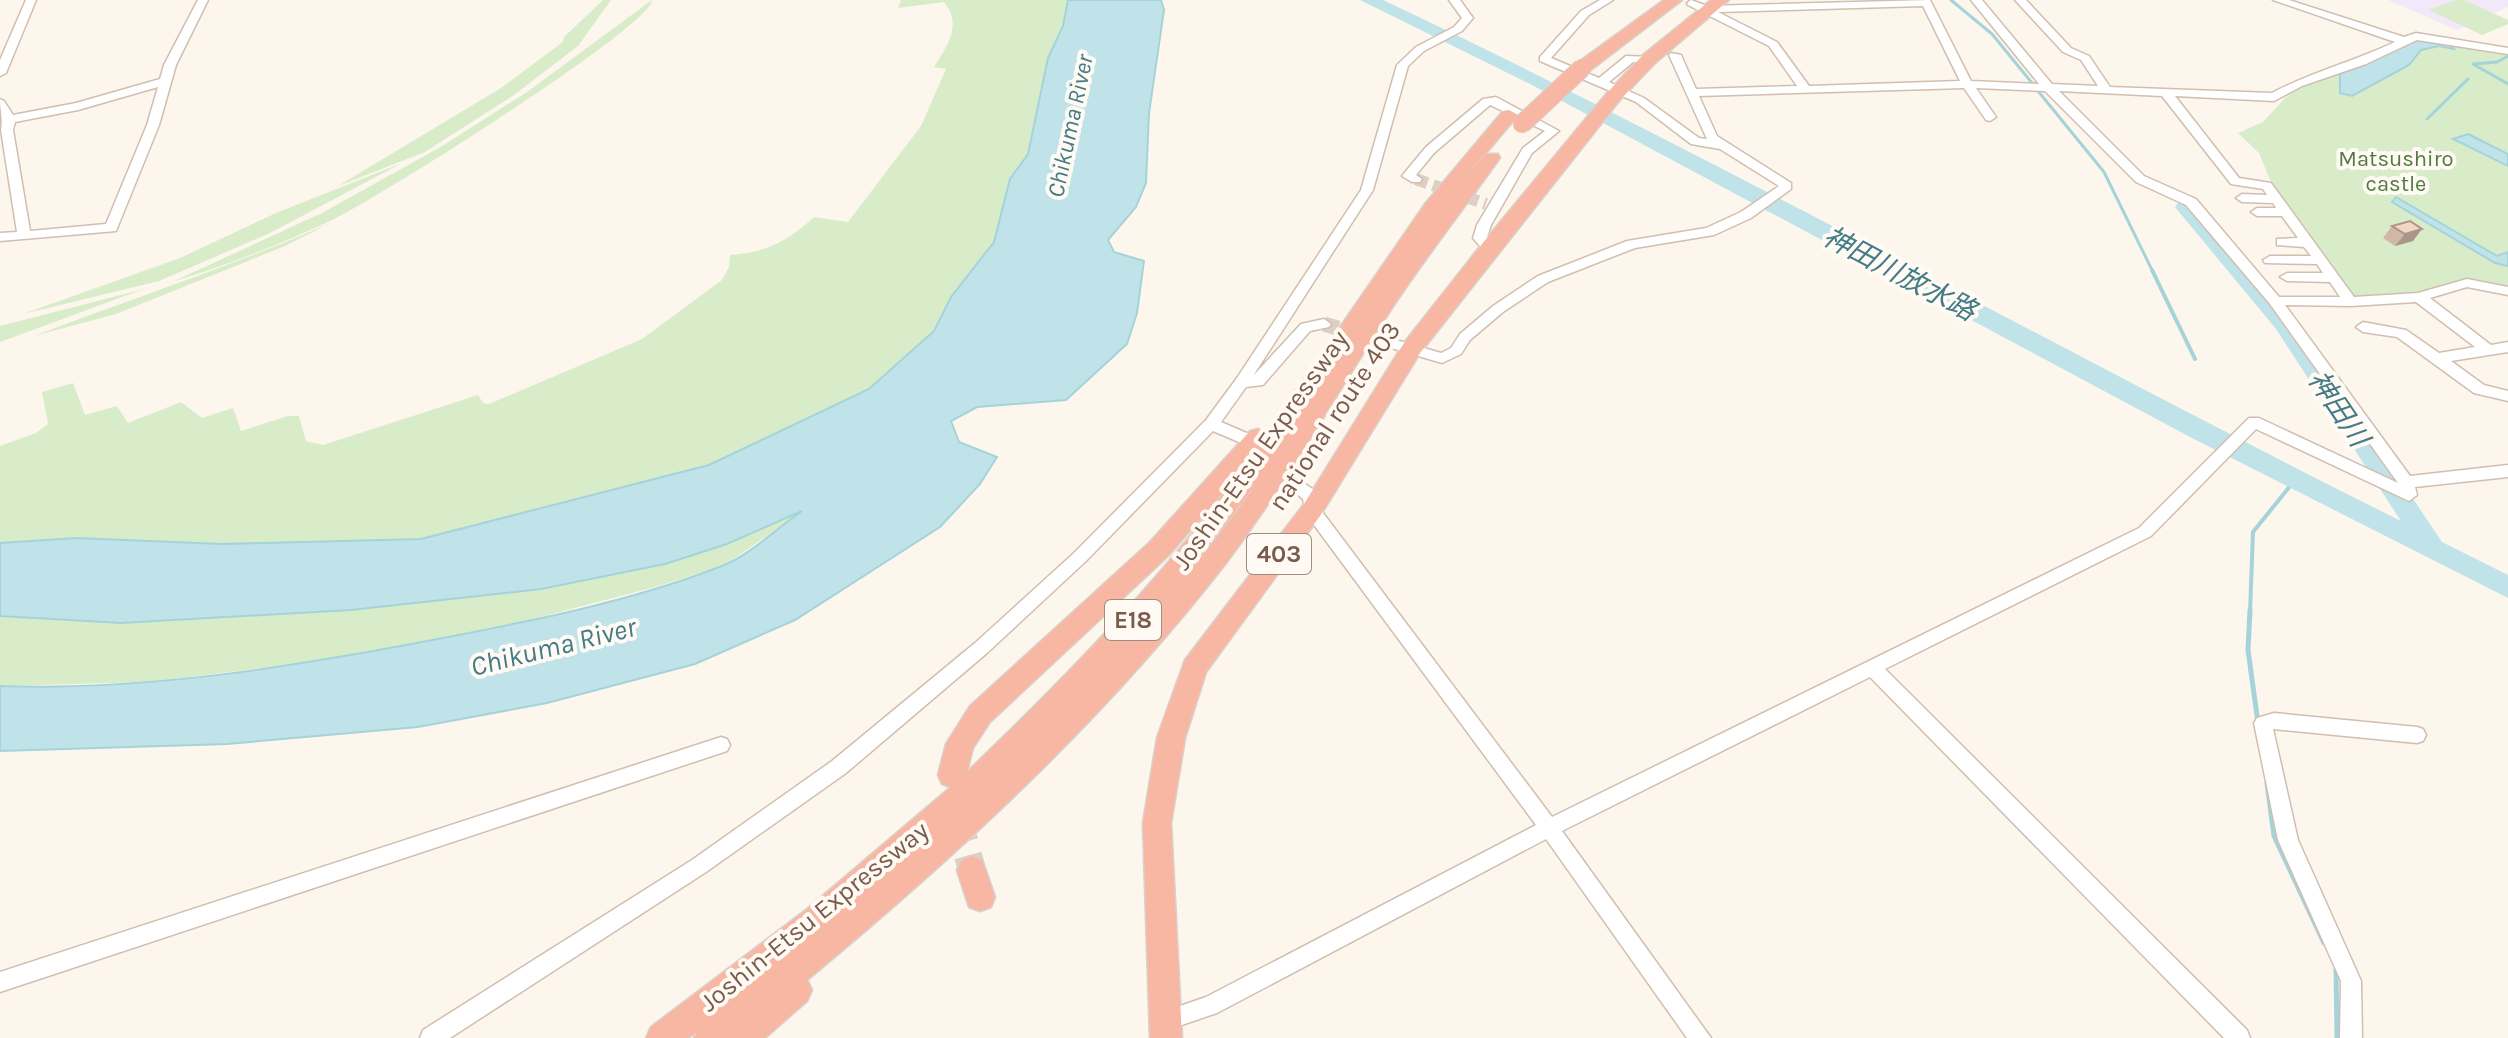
<svg xmlns="http://www.w3.org/2000/svg" width="2508" height="1038" viewBox="0 0 2508 1038" font-family="Karla,'Noto Sans JP',sans-serif">
	<rect width="100%" height="100%" fill="#fdf6ec"/>
	<path fill="#f3e8fa" d="M 2388,0 L 2508,0 L 2508,7 L 2457,30 Z"/>
	<g fill="#d8ecc9">
		<path d="M 603,0 L 611,0 L 578,46 L 514,95 L 425,152 L 338,186 L 501,88 L 563,42 L 564,37 Z"/>
		<path d="M 652,0 C 652,26 378,198 336,218 C 284,243 228,265 172,282 L 322,213 L 444,145 L 527,92 Z"/>
		<path d="M 901,0 L 1068,0 L 1063,26 L 1048,58 L 1028,154 L 1010,179 L 994,242 L 951,297 L 934,331 L 869,389 L 709,465 L 421,539 L 221,544 L 77,538 L 0,543 L 0,446 L 36,433 L 48,424 L 42,392 L 73,383 L 85,415 L 117,406 L 128,423 L 181,402 L 202,418 L 233,408 L 241,431 L 288,416 L 299,416 L 306,441 L 323,445 L 478,395 L 483,403 L 489,404 L 642,339 L 722,280 L 729,267 L 730,255 C 767,252 787,242 814,217 L 848,222 L 921,126 L 946,69 L 934,67 C 947,46 963,25 944,2 L 898,8 Z"/>
		<path d="M 2456,0 L 2464,0 L 2508,20 L 2508,24 L 2482,35 L 2429,10 Z"/>
		<path d="M 2416,38 L 2508,52 L 2508,288 L 2469,280 L 2410,295 L 2355,300 L 2274,189 L 2259,153 L 2238,133 L 2263,122 L 2285,98 L 2303,86 L 2365,64 Z"/>
		<path d="M 402,163 L 270,233 L 159,281 L 23,314 L 180,258 L 276,213 Z"/>
		<path d="M 330,223 L 285,246 L 116,314 L 34,336 C 133,298 233,266 330,223 Z"/>
		<path d="M 144,289 L 0,342 L 0,326 Z"/>
		<path d="M 808,507 L 725,565 L 659,586 L 506,626 L 318,661 L 149,682 L 0,686 L 0,616 L 351,610 L 541,589 L 665,564 L 727,544 Z"/>
	</g>
	<g fill="#bfe3e8" stroke="#a5d3da" stroke-width="2">
		<path d="M 1068,0 L 1161,0 L 1164,10 L 1149,113 L 1146,183 L 1136,207 L 1108,240 L 1114,252 L 1144,261 L 1137,313 L 1127,344 L 1066,400 L 977,407 L 951,421 L 959,442 L 997,457 L 980,484 L 940,527 L 795,620 L 695,664 L 547,703 L 418,727 L 227,744 L 0,751 L 0,686 C 141,691 284,668 422,642 C 522,623 627,603 722,566 C 750,555 777,528 802,511 L 727,544 L 665,564 L 541,589 L 351,610 L 121,623 L 0,616 L 0,543 L 77,538 L 221,544 L 421,539 L 709,465 L 869,389 L 934,331 L 951,297 L 994,242 L 1010,179 L 1028,154 L 1048,58 L 1063,26 Z"/>
		<path d="M 2416,38 L 2450,43 L 2454,49 L 2439,46 L 2421,50 L 2409,65 L 2352,96 L 2340,93 L 2340,73 Z"/>
		<path d="M 2468,134 L 2508,154 L 2508,166 L 2453,139 Z"/>
		<path d="M 2396,197 L 2497,256 L 2508,252 L 2508,266 L 2495,263 L 2392,202 Z"/>
	</g>
	<g fill="none" stroke-linecap="round" stroke-linejoin="round">
		<g stroke="#a5d3da" stroke-width="3">
			<path d="M 1951,0 L 1992,34 L 2032,83"/>
			<path d="M 2508,56 L 2497,62 L 2473,64 L 2508,84"/>
			<path d="M 2038,91 L 2104,172 L 2153,272"/>
			<path d="M 2427,119 L 2468,79"/>
		</g>
		<g stroke="#a5d3da" stroke-width="4">
			<path d="M 2152,270 L 2195,359"/>
			<path d="M 2198,424 L 2201,432"/>
			<path d="M 2250,612 L 2253,532 L 2295,480"/>
		</g>
		<g stroke="#a5d3da" stroke-width="5">
			<path d="M 2250,610 L 2248,650 L 2258,723"/>
			<path d="M 2267,783 L 2274,836 L 2324,943"/>
			<path d="M 2336,969 L 2337,1038"/>
		</g>
		<path fill="#bfe3e8" fill-rule="evenodd" d="M 1360,0 L 1383,0 C 1727,163 2060,351 2401,521 L 2276,329 L 2175,207 L 2178,203 L 2192,203 L 2292,319 L 2442,542 L 2508,575 L 2508,598 L 2192,438 L 1532,85 Z"/>
		<path stroke="#dcd0c4" stroke-width="12" stroke-dasharray="12 6" stroke-linecap="butt" d="M 1416,179 L 1486,204"/>
		<path stroke="#dcd0c4" stroke-width="15" stroke-dasharray="15 8" stroke-linecap="butt" d="M 1324,324 L 1386,342"/>
		<path stroke="#dcd0c4" stroke-width="28" stroke-dasharray="28 14" stroke-linecap="butt" d="M 957,815 L 972,870"/>
		<g stroke="#d1beb0" stroke-width="3">
			<g id="minor">
				<path d="M 26,0 L 36,0 L 6,73 L 0,76 L 0,60 Z"/>
				<path d="M 198,0 L 208,0 L 176,65 L 159,125 L 116,231 L 0,241 L 0,233 L 17,232 L 1,130 C 3,119 0,111 0,99 L 4,101 L 13,115 L 76,103 L 160,79 L 164,65 ZM 158,87 L 147,125 L 106,224 L 30,231 L 13,130 L 15,122 L 78,110 Z"/>
				<path d="M 1449,0 L 1460,0 L 1473,18 L 1462,31 L 1424,51 L 1408,66 L 1373,190 L 1253,376 L 1301,324 L 1324,319 L 1331,324 L 1329,327 L 1310,331 L 1263,385 L 1246,387 L 1221,422 L 1249,434 L 1252,438 L 1249,442 L 1239,442 L 1213,431 L 1086,561 L 987,653 L 846,773 L 706,872 L 450,1038 L 420,1038 L 423,1030 L 692,860 L 832,761 L 975,643 L 1074,553 L 1206,420 L 1237,378 L 1361,190 L 1397,65 L 1416,47 L 1454,27 L 1462,18 Z"/>
				<path d="M 1600,0 L 1613,0 L 1589,15 L 1551,58 L 1599,78 L 1626,56 L 1653,57 L 1655,59 L 1649,62 L 1633,62 L 1609,82 L 1644,98 L 1699,138 L 1707,139 L 1669,55 L 1671,53 L 1681,55 L 1696,89 L 1797,86 L 1769,46 L 1688,5 L 1687,3 L 1691,0 L 1707,6 L 1930,0 L 1971,81 L 2039,84 L 1971,0 L 1982,0 L 2052,84 L 2098,86 L 2081,60 L 2063,52 L 2015,0 L 2026,0 L 2071,48 L 2089,56 L 2110,87 L 2272,93 C 2311,72 2355,61 2395,42 L 2273,0 L 2289,0 L 2404,37 L 2416,33 L 2508,48 L 2508,54 L 2417,40 L 2366,64 L 2302,86 L 2274,101 L 2175,96 L 2239,178 L 2271,183 L 2354,297 L 2418,293 L 2467,279 L 2508,287 L 2508,295 L 2467,287 L 2430,298 L 2491,345 L 2508,342 L 2508,352 L 2451,361 L 2484,385 L 2508,391 L 2508,401 L 2474,393 L 2397,337 L 2363,332 L 2356,327 L 2363,322 L 2406,330 L 2439,353 L 2475,347 L 2416,302 L 2351,306 L 2285,305 L 2410,476 L 2508,465 L 2508,477 L 2415,487 L 2417,495 L 2409,501 L 2256,429 L 2151,536 L 1885,669 L 2247,1030 L 2250,1038 L 2224,1038 L 1870,677 L 1562,831 L 1711,1038 L 1687,1038 L 1546,839 L 1217,1013 L 1167,1030 L 1160,1027 L 1156,1020 L 1160,1013 L 1206,997 L 1536,825 L 1306,514 L 1303,499 L 1285,484 L 1287,480 L 1299,480 L 1317,492 L 1320,509 L 1552,817 L 2139,528 L 2249,418 L 2259,418 L 2398,483 L 2270,304 L 2186,205 L 2136,182 L 2045,91 L 1976,88 L 1996,117 L 1990,121 L 1986,120 L 1964,88 L 1699,96 L 1717,136 L 1791,183 L 1791,189 L 1751,218 L 1714,235 L 1635,248 L 1548,282 L 1503,312 L 1470,340 L 1461,354 L 1442,363 L 1381,345 L 1379,342 L 1381,339 L 1386,337 L 1441,353 L 1451,348 L 1460,334 L 1493,306 L 1538,276 L 1627,241 L 1706,228 L 1741,212 L 1779,186 L 1720,149 L 1691,144 L 1636,102 L 1540,61 L 1540,57 L 1581,11 ZM 1923,6 L 1960,81 L 1809,86 L 1777,42 L 1718,12 ZM 2059,91 L 2162,96 L 2231,184 L 2263,189 L 2267,195 L 2242,194 L 2236,198 L 2242,202 L 2273,203 L 2276,208 L 2257,208 L 2251,212 L 2257,216 L 2282,216 L 2298,238 L 2277,239 L 2277,245 L 2304,247 L 2311,256 L 2270,256 L 2263,260 L 2265,263 L 2317,264 L 2323,273 L 2287,273 L 2280,277 L 2287,281 L 2330,282 L 2340,297 L 2279,297 L 2196,199 L 2144,176 Z"/>
				<path d="M 1496,97 L 1559,131 L 1532,153 L 1491,225 L 1487,237 L 1496,248 L 1489,252 L 1484,251 L 1473,238 L 1477,225 L 1523,148 L 1545,131 L 1490,105 L 1434,153 L 1416,175 L 1422,179 L 1420,182 L 1412,182 L 1402,176 L 1426,147 L 1483,99 Z"/>
				<path d="M 2274,713 L 2417,727 L 2423,729 L 2426,735 L 2423,741 L 2417,743 L 2273,729 L 2298,840 L 2361,981 L 2362,1038 L 2340,1038 L 2341,981 L 2278,840 L 2254,723 L 2257,718 Z"/>
				<path d="M 721,737 L 727,739 L 730,745 L 727,751 L 0,992 L 0,972 Z"/>
			</g>
		</g>
		<g stroke="#dad1cd" stroke-width="3">
			<g id="highway">
				<path d="M 1664,0 L 1682,0 L 1588,72 L 1576,72 L 1576,64 Z"/>
				<path d="M 1711,0 L 1729,0 L 1655,63 L 1619,101 L 1420,353 L 1320,516 L 1206,672 L 1185,738 L 1171,823 L 1182,1038 L 1150,1038 L 1143,823 L 1157,738 L 1185,660 L 1304,504 L 1404,343 L 1482,244 L 1607,93 L 1643,55 Z"/>
				<path d="M 1509,110 L 1518,115 L 1457,188 L 1484,154 L 1498,154 L 1500,158 C 1465,207 1428,254 1394,305 C 1338,391 1288,481 1226,563 C 1105,719 959,854 807,980 L 812,990 L 807,1001 L 765,1038 L 694,1038 L 697,1032 L 688,1038 L 646,1038 L 651,1027 L 806,910 L 951,787 L 942,784 L 938,775 L 946,744 L 970,706 L 1150,542 L 1250,431 L 1258,429 L 1267,433 L 1425,204 L 1503,111 ZM 1262,476 C 1220,537 1173,593 1124,648 L 1176,588 ZM 1233,481 C 1154,587 1062,681 967,772 L 973,748 L 990,722 L 1168,556 Z"/>
				<path d="M 972,856 L 982,860 L 995,897 L 991,907 L 980,911 L 969,907 L 957,870 L 962,860 Z"/>
			</g>
		</g>
		<use href="#minor" fill="#fff" fill-rule="evenodd"/>
		<use href="#highway" fill="#f7b7a3" fill-rule="evenodd"/>
		<g stroke="#dad1cd" stroke-width="20" stroke-linecap="butt">
			<path id="highway-bridge" d="M 1522,124 L 1582,68"/>
		</g>
		<use href="#highway-bridge" stroke="#f7b7a3" stroke-width="18"/>
	</g>
	<path fill="#d1b7a8" d="M 2410,221 L 2413,241 L 2395,246 L 2383,238 L 2392,226 Z"/>
	<path fill="#aa9588" d="M 2422,229 L 2413,241 L 2395,246 L 2405,234 Z"/>
	<path fill="#f3d5c3" stroke="#aa9588" stroke-width="2" d="M 2410,221 L 2422,229 L 2405,234 L 2392,226 Z"/>
	<g text-anchor="middle" stroke-width="8" stroke-linejoin="round" paint-order="stroke">
		<g font-size="22" fill="#537a41" stroke="#fffaf3">
			<text x="2396" y="166">Matsushiro<tspan x="2396" dy="25">castle</tspan></text>
		</g>
		<g font-size="24" font-style="italic" fill="#437c86" stroke="#fffaf3">
			<text transform="translate(1070 126) rotate(-78)" y="8">Chikuma River</text>
		</g>
		<g fill="#fffaf3" stroke="#a28b7f" stroke-width="2">
			<rect x="1247" y="534" width="64" height="40" rx="6"/>
			<rect x="1105" y="600" width="56" height="40" rx="6"/>
		</g>
		<g font-size="24" font-weight="bold" fill="#7a5c4d">
			<text x="1279" y="562">403</text>
			<text x="1133" y="628">E18</text>
		</g>
		<g font-size="26" fill="#7a5c4d" stroke="#fffaf3">
			<text transform="translate(1334 416) rotate(-57)" y="9">national route 403</text>
			<text transform="translate(1260 450) rotate(-55)" y="9">Joshin-Etsu Expressway</text>
			<text transform="translate(814 916) rotate(-39)" y="9">Joshin-Etsu Expressway</text>
		</g>
		<g font-size="28" font-style="italic" fill="#437c86" stroke="#fffaf3">
			<text transform="translate(1900 273) rotate(28)" y="10">神田川放水路</text>
			<text transform="translate(2339 408) rotate(56)" y="10">神田川</text>
			<text transform="translate(553 646) rotate(-14)" y="10">Chikuma River</text>
		</g>
	</g>
</svg>
